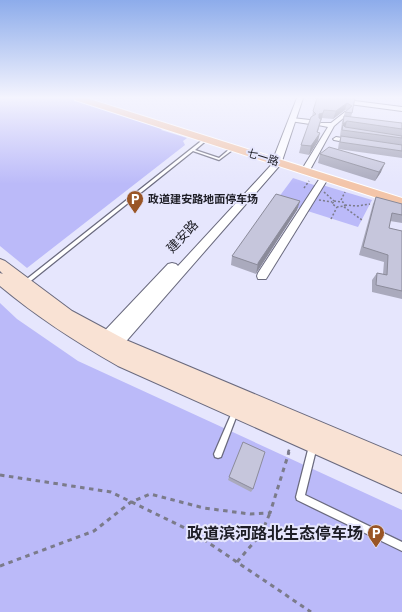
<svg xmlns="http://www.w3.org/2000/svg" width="402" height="612" viewBox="0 0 402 612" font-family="'DM Sans','Noto Sans SC',sans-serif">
	<rect width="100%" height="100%" fill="#e6e6fd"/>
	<g fill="#bbbaf9">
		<path d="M 0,98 L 73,98 L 163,128 L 161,130 L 187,138 L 183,141 L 185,145 L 27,268 L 0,246 Z"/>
		<path d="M 293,178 L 317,186 L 319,184 L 372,200 L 358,227 L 276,201 Z"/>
		<path d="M 0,303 L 17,319 L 78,361 L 402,510 L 402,612 L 0,612 Z"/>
	</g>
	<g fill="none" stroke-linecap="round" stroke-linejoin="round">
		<g stroke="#6a6a7e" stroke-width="2.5">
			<g id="service">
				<path d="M 205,138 L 208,139 L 195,150 L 219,158 L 232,147 L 235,148 L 219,160 L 193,151 L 27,284 L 23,284 L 22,283 L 23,282 Z"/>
				<path d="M 235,409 L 237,410 L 238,412 L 221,457 L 218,458 L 215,457 L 214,454 L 233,410 Z"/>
				<path d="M 313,442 L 316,443 L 317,446 L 305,495 L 402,542 L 402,551 L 297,500 L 296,497 L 309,446 L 310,443 Z"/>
			</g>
		</g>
		<g stroke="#6a6a7e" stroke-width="2">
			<g id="minor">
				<path d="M 316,98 L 331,98 L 402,107 L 402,111 L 319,100 Z"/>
				<path d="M 345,112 L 348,114 L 334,126 L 311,168 L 305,168 L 304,166 L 328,127 L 318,125 L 318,123 L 331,123 Z"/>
				<path d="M 292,118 L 310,120 L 313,122 L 310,124 L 290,121 L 289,120 Z"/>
				<path d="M 336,137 L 355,140 L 358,142 L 355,144 L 334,140 L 333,139 Z"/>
				<path d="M 322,175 L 325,175 L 329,177 L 266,279 L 258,279 L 257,276 L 258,273 Z"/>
			</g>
		</g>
		<g stroke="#6a6a7e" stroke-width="2">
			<path id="tertiary" d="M 297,98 L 303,98 L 281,164 L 115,354 L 110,356 L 105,354 L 103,350 L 100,351 L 95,349 L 93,345 L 95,341 L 168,264 L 172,263 L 176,264 L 178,266 L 274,162 L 274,157 Z"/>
		</g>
		<g stroke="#6a6a7e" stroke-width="2">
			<path id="secondary" d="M 0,259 L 5,261 L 72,311 L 126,340 L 402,456 L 402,493 L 118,366 C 76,342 37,317 0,286 L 0,273 L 3,274 L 0,271 Z"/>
		</g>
		<g stroke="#fff" stroke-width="2">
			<path id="primary" d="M 74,98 L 86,98 L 402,198 L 402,206 L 75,100 Z"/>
		</g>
		<g stroke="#7b7b8a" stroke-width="1.5" stroke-dasharray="2 2" stroke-linecap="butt">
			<path d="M 304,188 L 309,181"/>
			<path d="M 324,192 L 334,201"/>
			<path d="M 319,200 L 332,202"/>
			<path d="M 341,200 L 345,192"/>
			<path d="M 334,201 L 343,202 L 345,206 L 337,207 L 332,204 Z"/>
			<path d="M 345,205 L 357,206 L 370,204"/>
			<path d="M 344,207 L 362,220"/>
			<path d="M 331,219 L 337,207"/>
		</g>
		<path stroke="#7b7b8a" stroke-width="2.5" stroke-dasharray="3.5 3.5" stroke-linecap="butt" d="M 288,453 L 290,447"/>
		<g stroke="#7b7b8a" stroke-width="3" stroke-dasharray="4.5 4.5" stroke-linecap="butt">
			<path d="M 0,475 L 111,492 L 191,531 L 311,612"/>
			<path d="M 237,562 L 261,534 L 270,513"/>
			<path d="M 0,566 L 94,531 L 131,502 L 150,494 L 204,508 L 250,514 L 270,513 L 289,452"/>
		</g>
		<use href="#service" fill="#fff" fill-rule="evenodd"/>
		<use href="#minor" fill="#fff" fill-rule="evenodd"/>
		<use href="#tertiary" fill="#fff" fill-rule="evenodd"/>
		<use href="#secondary" fill="#f9e2d4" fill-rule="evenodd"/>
		<use href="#primary" fill="#f3c5a9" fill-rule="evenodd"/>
	</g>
	<g fill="#aaaabd">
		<path d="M 354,98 L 352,113 L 351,117 L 402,123 L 402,158 L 338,149 L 339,142 L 341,136 L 340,136 L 342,122 L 345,112 L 346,111 L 345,110 L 333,119 L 322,118 L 317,132 L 318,141 L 309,155 L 299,153 L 301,145 L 312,117 L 313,111 Z"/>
		<path d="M 320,154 L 381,172 L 375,181 L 318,163 Z"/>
		<path d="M 376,197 L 402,204 L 402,223 L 390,221 L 389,228 L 402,231 L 402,299 L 372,292 L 372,280 L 377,273 L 383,274 L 384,262 L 359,255 L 373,204 Z"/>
		<path d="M 300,201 L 297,210 L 257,272 L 256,274 L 231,265 L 232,256 Z"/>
		<path d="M 229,477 L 253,489 L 251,492 L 228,480 Z"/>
	</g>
	<g fill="#8b8b9a">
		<path d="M 347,103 L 345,110 L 333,119 L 336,111 Z"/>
		<path d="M 324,110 L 322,118 L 315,141 L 319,114 Z"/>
		<path d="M 347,121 L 345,128 L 343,125 L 341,130 L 343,124 Z"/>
		<path d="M 320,133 L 318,141 L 309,155 L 311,146 Z"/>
		<path d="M 385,163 L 381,172 L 375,181 L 379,172 Z"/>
		<path d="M 300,201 L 297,210 L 257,272 L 256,274 L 258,263 Z"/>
	</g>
	<g fill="#c6c6dc" stroke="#8b8b9a">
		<path d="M 317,98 L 355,98 L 352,113 L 345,112 L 352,106 L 347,103 L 336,111 L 324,110 L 323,113 L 319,114 L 319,118 L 321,119 L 317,132 L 320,133 L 311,146 L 301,145 L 311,117 L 316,114 L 313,111 Z"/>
		<path d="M 344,116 L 402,123 L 402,129 L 347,121 L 343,124 Z"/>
		<path d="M 343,125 L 345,127 L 402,136 L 402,138 L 342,130 Z"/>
		<path d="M 341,136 L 402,145 L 402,151 L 340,142 Z"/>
		<path d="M 329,147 L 385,163 L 379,172 L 320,154 Z"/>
		<path d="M 276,194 L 300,201 L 258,263 L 258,265 L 232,256 Z"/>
		<path d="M 376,197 L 402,204 L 402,215 L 392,213 L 389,228 L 402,231 L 402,291 L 376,285 L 377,273 L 387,275 L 388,255 L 363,247 Z"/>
		<path d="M 243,442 L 265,452 L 253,489 L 229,477 Z"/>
	</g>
	<linearGradient id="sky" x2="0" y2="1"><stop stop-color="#8daceb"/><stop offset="0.53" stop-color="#f4f4fe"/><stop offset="1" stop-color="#f4f4fe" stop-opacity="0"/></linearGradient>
	<rect width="402" height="184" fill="url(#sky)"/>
	<defs>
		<g id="parking-pin" transform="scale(0.9)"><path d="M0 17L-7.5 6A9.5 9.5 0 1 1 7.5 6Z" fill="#995526" stroke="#e6e6fd"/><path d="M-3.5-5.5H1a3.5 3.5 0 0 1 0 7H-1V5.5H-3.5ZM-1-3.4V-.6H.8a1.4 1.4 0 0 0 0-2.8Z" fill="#fff"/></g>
	</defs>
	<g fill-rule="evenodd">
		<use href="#parking-pin" x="135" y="199"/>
		<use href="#parking-pin" x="376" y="533"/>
	</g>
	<g text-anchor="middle" stroke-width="4" stroke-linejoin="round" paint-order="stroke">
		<g font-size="11" fill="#1d1d25" stroke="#e6e6fd">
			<text transform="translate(263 157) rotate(17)" y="4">七一路</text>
		</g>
		<g font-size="11" font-weight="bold" fill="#1d1d25" stroke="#e6e6fd" text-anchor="start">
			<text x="148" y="203">政道建安路地面停车场</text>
		</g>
		<g font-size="13" fill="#1d1d25" stroke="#e6e6fd">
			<text transform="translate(182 236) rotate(-47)" y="5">建安路</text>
		</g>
		<g font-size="16" font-weight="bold" fill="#1d1d25" stroke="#e6e6fd" text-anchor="end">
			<text x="363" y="539">政道滨河路北生态停车场</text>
		</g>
	</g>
</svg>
